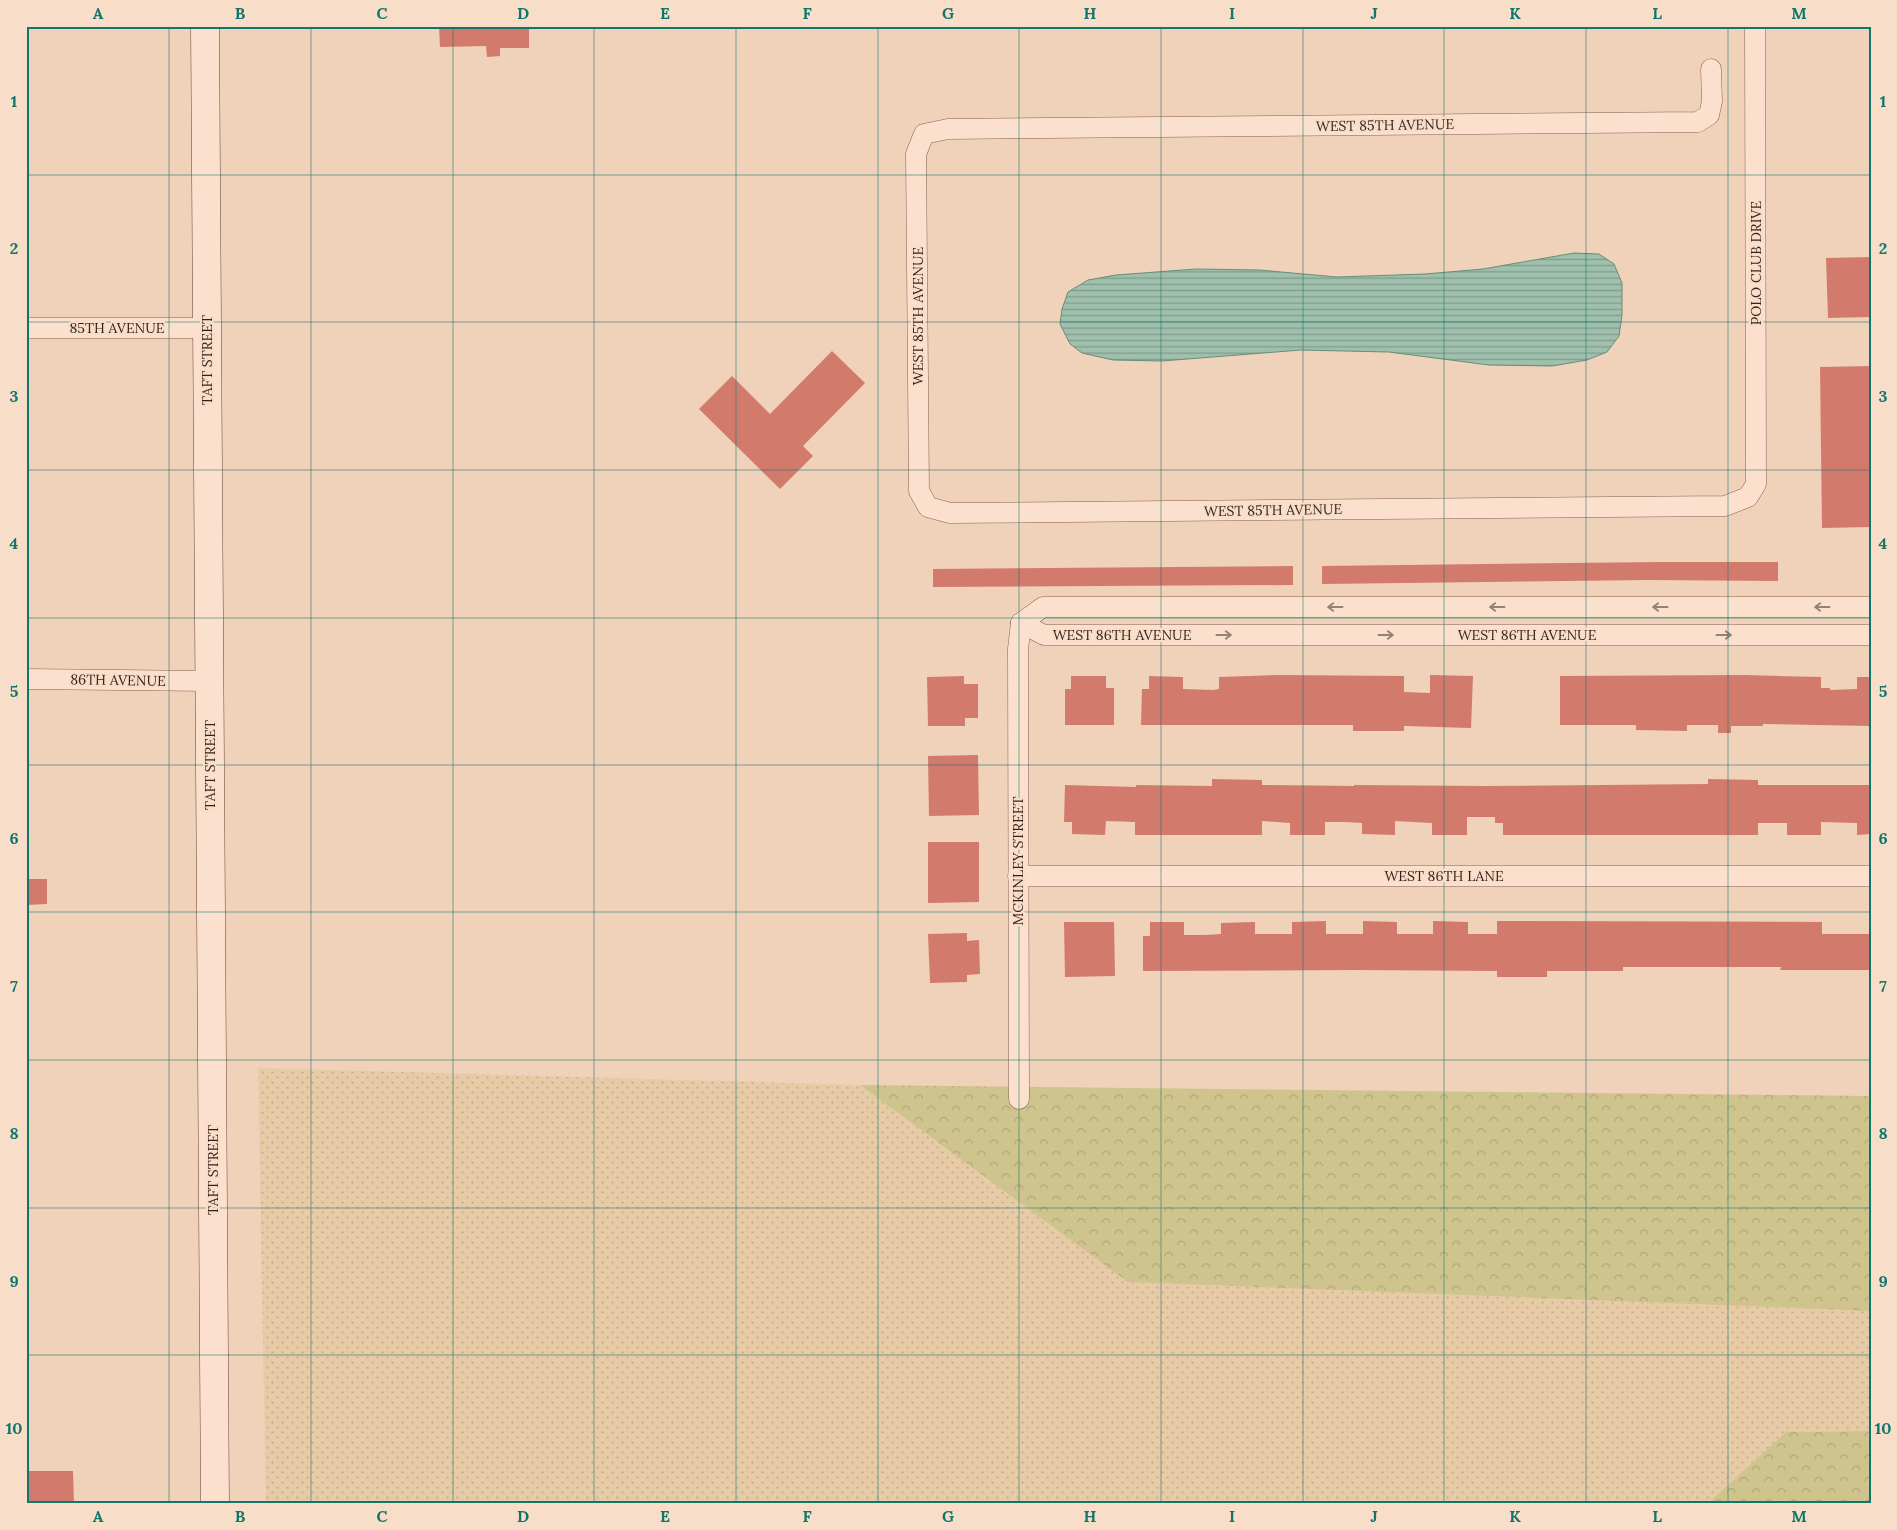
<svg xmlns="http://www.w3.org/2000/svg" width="1897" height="1530" viewBox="0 0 1897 1530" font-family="Lora,serif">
	<defs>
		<pattern id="farmland-dots" width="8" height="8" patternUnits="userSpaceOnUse" patternTransform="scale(1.25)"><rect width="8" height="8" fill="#e7cba6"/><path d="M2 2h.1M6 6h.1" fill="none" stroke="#c7ae8e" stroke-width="1.8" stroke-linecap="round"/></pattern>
		<pattern id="forest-crowns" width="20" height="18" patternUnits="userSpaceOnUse" patternTransform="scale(1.25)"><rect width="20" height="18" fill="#cfc48d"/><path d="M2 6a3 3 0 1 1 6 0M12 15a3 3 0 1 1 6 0" fill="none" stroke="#b2a879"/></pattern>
		<pattern id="water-rules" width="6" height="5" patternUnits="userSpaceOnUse" patternTransform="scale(1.25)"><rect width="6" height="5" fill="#9ec0ad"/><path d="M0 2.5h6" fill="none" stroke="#829b8c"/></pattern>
	</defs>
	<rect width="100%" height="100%" fill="#f0d1b9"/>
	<path fill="url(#farmland-dots)" d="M 258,1068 L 860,1085 L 1129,1282 L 1871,1311 L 1871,1431 L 1786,1432 L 1707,1504 L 266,1504 Z"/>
	<g fill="url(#forest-crowns)">
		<path d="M 860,1085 L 1871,1096 L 1871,1311 L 1128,1282 Z"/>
		<path d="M 1871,1431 L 1871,1504 L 1707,1504 L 1786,1432 Z"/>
	</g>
	<path fill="url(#water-rules)" stroke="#668e79" d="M 1574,253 L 1599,254 L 1614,264 L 1622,283 L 1622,315 L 1619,336 L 1607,352 L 1587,360 L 1552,366 L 1489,365 L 1389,352 L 1301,350 L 1162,361 L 1113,360 L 1082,353 L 1070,344 L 1060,324 L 1062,309 L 1068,292 L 1088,280 L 1116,275 L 1196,269 L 1259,270 L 1337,277 L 1425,274 L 1483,269 Z"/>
	<g fill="#d27b6c">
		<path d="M 439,26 L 529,26 L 529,48 L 500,48 L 500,56 L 487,57 L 486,46 L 440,47 Z"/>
		<path d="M 1871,257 L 1871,317 L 1828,318 L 1826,258 Z"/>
		<path d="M 832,351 L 865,383 L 803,446 L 813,456 L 780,489 L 699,409 L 732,376 L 770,414 Z"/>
		<path d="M 1871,366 L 1871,527 L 1822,528 L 1820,367 Z"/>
		<path d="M 1661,562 L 1778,562 L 1778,581 L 1648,580 L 1322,584 L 1322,566 Z"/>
		<path d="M 1293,566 L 1293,585 L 933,587 L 933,569 Z"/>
		<path d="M 1276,675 L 1404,676 L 1404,692 L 1430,693 L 1430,675 L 1473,676 L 1471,728 L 1404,726 L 1404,731 L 1353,731 L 1353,725 L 1141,725 L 1142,689 L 1149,689 L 1149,676 L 1183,677 L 1183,689 L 1213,690 L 1219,689 L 1219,677 Z"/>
		<path d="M 1744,675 L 1821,677 L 1821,688 L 1830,688 L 1830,690 L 1857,689 L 1857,677 L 1871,677 L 1871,726 L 1763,724 L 1763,726 L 1731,726 L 1731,733 L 1718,733 L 1718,725 L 1687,725 L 1687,731 L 1636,730 L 1636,725 L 1560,725 L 1560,676 Z"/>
		<path d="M 964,676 L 964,684 L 978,684 L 978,718 L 965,718 L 965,726 L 928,726 L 927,677 Z"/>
		<path d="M 1071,676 L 1106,676 L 1106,688 L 1114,688 L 1114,725 L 1065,725 L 1065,689 L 1071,689 Z"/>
		<path d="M 978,755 L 979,815 L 929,816 L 928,756 Z"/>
		<path d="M 1212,779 L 1262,780 L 1262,785 L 1354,786 L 1354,785 L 1485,786 L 1708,784 L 1708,779 L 1758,780 L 1758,785 L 1871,785 L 1871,834 L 1857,835 L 1857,823 L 1821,822 L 1821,835 L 1787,835 L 1787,823 L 1758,823 L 1758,835 L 1503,835 L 1503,823 L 1495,823 L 1495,817 L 1467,817 L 1467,835 L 1432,835 L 1432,823 L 1395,821 L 1395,835 L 1362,834 L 1362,823 L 1345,822 L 1325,822 L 1325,835 L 1290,835 L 1290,823 L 1262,821 L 1262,835 L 1135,835 L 1135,822 L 1106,821 L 1105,835 L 1072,834 L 1072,822 L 1064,822 L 1065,785 L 1136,787 L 1136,785 L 1212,786 Z"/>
		<path d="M 928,842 L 979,842 L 979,902 L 928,903 Z"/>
		<path d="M 26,879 L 47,879 L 47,904 L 26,905 Z"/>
		<path d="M 1326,921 L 1326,934 L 1363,934 L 1363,921 L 1397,922 L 1397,934 L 1433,934 L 1433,921 L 1468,922 L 1468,934 L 1497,934 L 1497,921 L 1822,922 L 1822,934 L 1871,934 L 1871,970 L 1780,970 L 1781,967 L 1623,967 L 1623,971 L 1547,971 L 1547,977 L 1497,977 L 1497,971 L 1355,970 L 1143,971 L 1143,936 L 1150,936 L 1150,922 L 1184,922 L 1184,935 L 1205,935 L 1221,934 L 1221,923 L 1255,922 L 1255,934 L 1292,934 L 1292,922 Z"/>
		<path d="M 1064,922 L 1114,922 L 1115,976 L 1065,977 Z"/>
		<path d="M 967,933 L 967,941 L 979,940 L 980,974 L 967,975 L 967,982 L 930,983 L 928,934 Z"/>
		<path d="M 26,1471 L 73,1471 L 74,1504 L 26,1504 Z"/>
	</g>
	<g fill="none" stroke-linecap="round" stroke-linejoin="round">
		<g stroke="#886153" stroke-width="21">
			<g id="minor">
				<path d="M 1711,69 L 1712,101 L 1709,115 L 1698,122 L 948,129 L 924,134 L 916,154 L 919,491 L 928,507 L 950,513 L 1725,506 L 1748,497 L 1756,484 L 1755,26"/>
				<path d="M 26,328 L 207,328"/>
				<path d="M 1021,623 L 1043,607 L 1871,607"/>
				<path d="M 1021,623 L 1044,635 L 1871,635"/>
				<path d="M 26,679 L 210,681"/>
				<path d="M 1018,876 L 1871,876"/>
				<path d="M 1019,1099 L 1018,649 L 1021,623"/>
			</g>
		</g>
		<g stroke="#694237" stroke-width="29">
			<path id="secondary" d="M 205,26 L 215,1504"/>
		</g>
		<use href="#minor" stroke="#fbe1cd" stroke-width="20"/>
		<use href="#secondary" stroke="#fbe1cd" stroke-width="28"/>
	</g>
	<defs><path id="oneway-shaft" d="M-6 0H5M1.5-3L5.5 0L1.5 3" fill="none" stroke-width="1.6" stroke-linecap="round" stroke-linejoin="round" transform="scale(1.25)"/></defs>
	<g stroke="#988073">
		<use href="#oneway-shaft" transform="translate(1335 607) rotate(180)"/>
		<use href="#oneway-shaft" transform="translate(1497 607) rotate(180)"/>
		<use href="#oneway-shaft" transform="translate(1660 607) rotate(180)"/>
		<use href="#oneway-shaft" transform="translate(1822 607) rotate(180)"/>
		<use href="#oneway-shaft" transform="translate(1224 635)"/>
		<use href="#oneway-shaft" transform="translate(1386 635)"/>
		<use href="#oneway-shaft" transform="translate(1724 635)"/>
	</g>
	<path fill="none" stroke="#0f766e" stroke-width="1" stroke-opacity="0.55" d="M 169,26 L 169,1504M 311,26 L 311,1504M 453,26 L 453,1504M 594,26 L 594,1504M 736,26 L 736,1504M 878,26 L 878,1504M 1019,26 L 1019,1504M 1161,26 L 1161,1504M 1303,26 L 1303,1504M 1444,26 L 1444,1504M 1586,26 L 1586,1504M 1728,26 L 1728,1504M 26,175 L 1871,175M 26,322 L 1871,322M 26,470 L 1871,470M 26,618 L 1871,618M 26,765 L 1871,765M 26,912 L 1871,912M 26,1060 L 1871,1060M 26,1208 L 1871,1208M 26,1355 L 1871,1355"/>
	<g text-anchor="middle" stroke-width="4.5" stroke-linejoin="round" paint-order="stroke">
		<g font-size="14" fill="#351f19" stroke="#f8dec9">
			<text transform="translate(1385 125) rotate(-1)" y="5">WEST 85TH AVENUE</text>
			<text transform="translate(1756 263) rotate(-90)" y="5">POLO CLUB DRIVE</text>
			<text transform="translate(918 316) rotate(-90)" y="5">WEST 85TH AVENUE</text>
			<text x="117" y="333">85TH AVENUE</text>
			<text transform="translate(207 360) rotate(-90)" y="5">TAFT STREET</text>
			<text transform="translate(1273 510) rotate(-1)" y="5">WEST 85TH AVENUE</text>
			<text x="1122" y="640">WEST 86TH AVENUE</text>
			<text x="1527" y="640">WEST 86TH AVENUE</text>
			<text transform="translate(118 680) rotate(1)" y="5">86TH AVENUE</text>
			<text transform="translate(210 765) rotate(-90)" y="5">TAFT STREET</text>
			<text transform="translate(1018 861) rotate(-90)" y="5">MCKINLEY STREET</text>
			<text x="1444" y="881">WEST 86TH LANE</text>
			<text transform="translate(213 1170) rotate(-90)" y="5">TAFT STREET</text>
		</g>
	</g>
	<rect width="1897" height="1530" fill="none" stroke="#f8dec9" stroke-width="55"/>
	<rect x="28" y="28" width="1842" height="1474" fill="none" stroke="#0f766e" stroke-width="2"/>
	<g font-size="16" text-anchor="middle" font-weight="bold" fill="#0f766e">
		<text x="98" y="19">A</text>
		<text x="240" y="19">B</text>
		<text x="382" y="19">C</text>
		<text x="523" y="19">D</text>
		<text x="665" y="19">E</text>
		<text x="807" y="19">F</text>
		<text x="948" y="19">G</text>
		<text x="1090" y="19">H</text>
		<text x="1232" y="19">I</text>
		<text x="1374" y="19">J</text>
		<text x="1515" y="19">K</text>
		<text x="1657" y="19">L</text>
		<text x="1799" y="19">M</text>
		<text x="14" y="107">1</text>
		<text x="1883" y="107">1</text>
		<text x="14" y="254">2</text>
		<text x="1883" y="254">2</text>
		<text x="14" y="402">3</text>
		<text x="1883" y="402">3</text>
		<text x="14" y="549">4</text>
		<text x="1883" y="549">4</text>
		<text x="14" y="697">5</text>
		<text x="1883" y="697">5</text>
		<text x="14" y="844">6</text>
		<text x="1883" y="844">6</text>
		<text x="14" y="992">7</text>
		<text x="1883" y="992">7</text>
		<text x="14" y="1139">8</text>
		<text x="1883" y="1139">8</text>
		<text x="14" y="1287">9</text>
		<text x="1883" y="1287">9</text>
		<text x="14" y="1434">10</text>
		<text x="1883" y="1434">10</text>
		<text x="98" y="1522">A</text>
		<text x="240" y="1522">B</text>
		<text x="382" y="1522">C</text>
		<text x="523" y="1522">D</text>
		<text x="665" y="1522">E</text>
		<text x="807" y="1522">F</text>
		<text x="948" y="1522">G</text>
		<text x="1090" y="1522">H</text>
		<text x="1232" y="1522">I</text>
		<text x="1374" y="1522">J</text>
		<text x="1515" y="1522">K</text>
		<text x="1657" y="1522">L</text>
		<text x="1799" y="1522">M</text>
	</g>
</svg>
